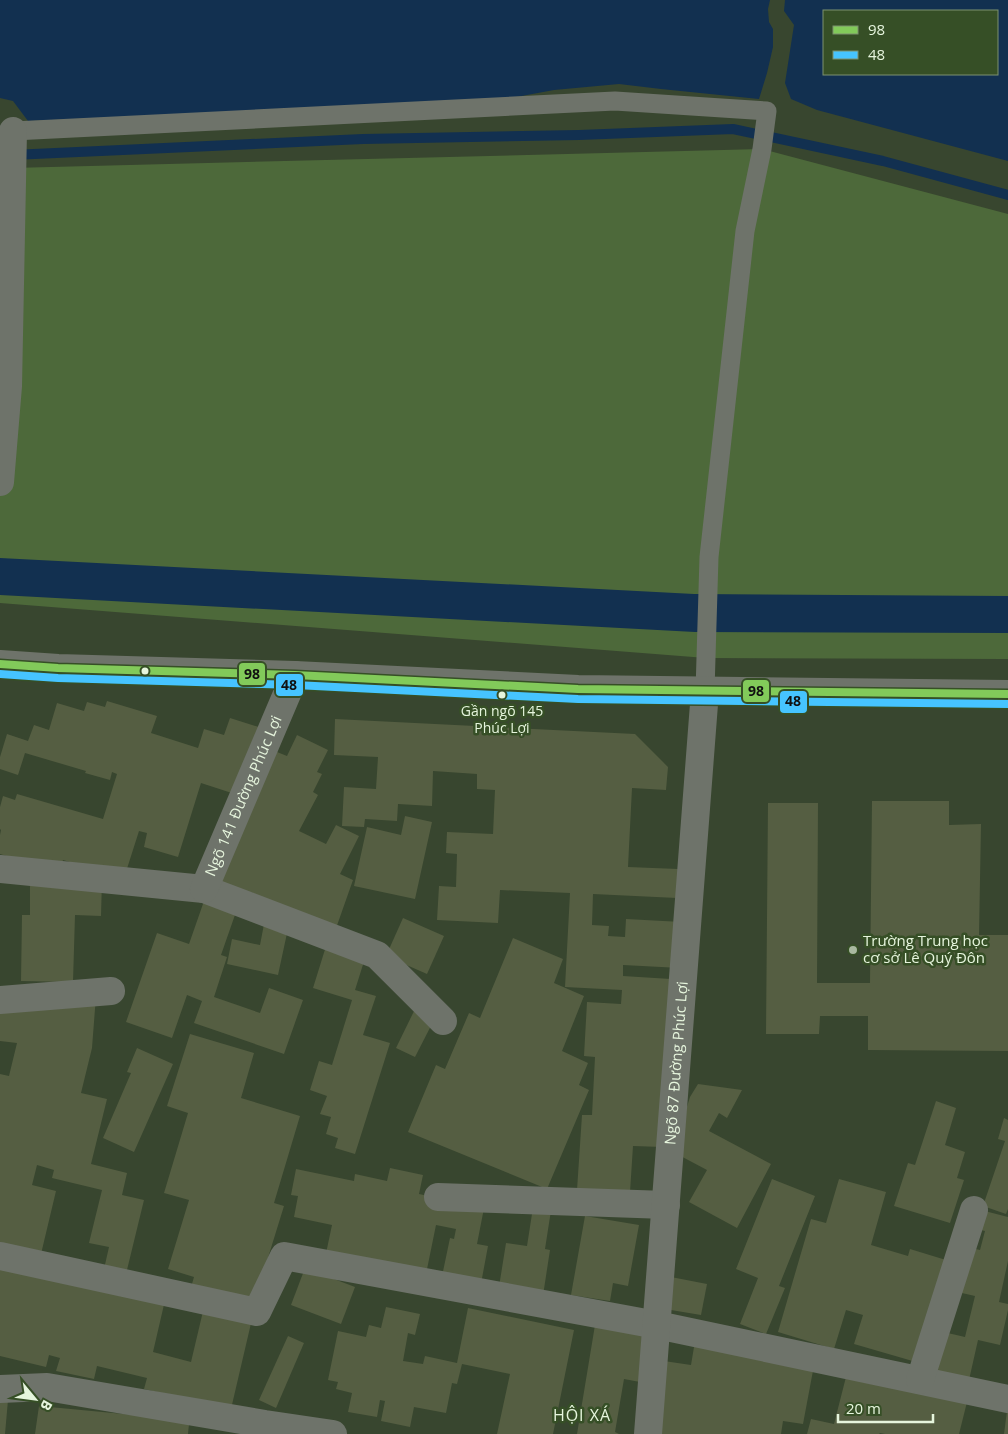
<svg xmlns="http://www.w3.org/2000/svg" width="1008" height="1434" viewBox="0 0 1008 1434" font-family="'Open Sans',sans-serif">
	<rect width="100%" height="100%" fill="#38462f"/>
	<path fill="#4d693a" d="M 762,149 L 1008,214 L 1008,659 L 706,658 L 0,603 L 0,167 L 12,168 Z"/>
	<g fill="#123050" fill-rule="evenodd">
		<path d="M 0,0 L 770,0 L 768,9 L 769,22 L 773,29 L 773,47 L 767,73 L 759,99 L 661,89 L 619,84 L 554,90 L 494,101 L 28,121 L 13,101 L 0,98 Z"/>
		<path d="M 785,0 L 1008,0 L 1008,161 L 817,110 L 791,99 L 785,83 L 794,25 L 784,11 ZM 824,11 L 997,11 L 997,74 L 824,74 Z"/>
		<path d="M 0,558 L 694,594 L 1008,596 L 1008,633 L 695,632 L 0,595 Z"/>
	</g>
	<g fill="none" stroke-linecap="round" stroke-linejoin="round">
		<path stroke="#123050" stroke-width="10" d="M 12,155 L 363,139 L 579,135 L 733,129 L 883,161 L 1008,195"/>
	</g>
	<g fill="#555e42">
		<path d="M 107,701 L 157,716 L 151,733 L 198,748 L 204,729 L 224,735 L 230,718 L 262,728 L 241,796 L 201,783 L 178,857 L 144,847 L 147,833 L 139,831 L 124,878 L 63,860 L 60,872 L 0,854 L 0,835 L 1,830 L 0,829 L 0,807 L 3,796 L 15,800 L 17,794 L 103,819 L 117,774 L 112,772 L 110,780 L 85,773 L 86,771 L 25,753 L 18,775 L 0,769 L 0,757 L 7,734 L 28,741 L 34,725 L 49,730 L 57,703 L 84,711 L 87,702 L 105,707 Z"/>
		<path d="M 335,719 L 635,734 L 668,767 L 666,790 L 632,788 L 628,867 L 678,869 L 677,898 L 593,894 L 592,925 L 609,926 L 608,936 L 625,937 L 626,919 L 682,922 L 680,968 L 623,965 L 623,976 L 671,979 L 662,1147 L 633,1146 L 630,1192 L 577,1190 L 582,1115 L 592,1115 L 595,1057 L 584,1056 L 587,1002 L 621,1004 L 622,990 L 565,987 L 570,893 L 500,890 L 498,923 L 437,920 L 439,886 L 456,887 L 457,854 L 446,853 L 447,832 L 493,834 L 495,790 L 477,789 L 477,774 L 433,771 L 432,806 L 398,804 L 397,821 L 365,819 L 364,827 L 342,826 L 344,787 L 376,789 L 378,757 L 334,755 Z"/>
		<path d="M 297,735 L 328,750 L 317,772 L 322,774 L 313,792 L 318,795 L 299,831 L 326,844 L 336,825 L 359,836 L 340,874 L 353,880 L 334,934 L 251,892 L 247,900 L 212,883 L 277,752 L 287,756 Z"/>
		<path d="M 872,801 L 949,801 L 949,825 L 981,824 L 979,935 L 1008,935 L 1008,1051 L 868,1050 L 868,1016 L 820,1016 L 819,1034 L 766,1034 L 768,803 L 818,803 L 817,983 L 870,983 Z"/>
		<path d="M 405,816 L 432,822 L 415,899 L 354,886 L 367,827 L 401,835 Z"/>
		<path d="M 30,880 L 102,880 L 101,916 L 75,915 L 73,982 L 21,981 L 22,915 L 30,915 Z"/>
		<path d="M 204,901 L 236,912 L 221,955 L 227,957 L 214,997 L 260,1013 L 269,988 L 303,1000 L 284,1054 L 194,1023 L 202,1001 L 187,995 L 172,1038 L 126,1022 L 157,933 L 189,944 Z"/>
		<path d="M 403,918 L 444,936 L 427,974 L 386,956 Z"/>
		<path d="M 265,919 L 289,924 L 278,975 L 227,964 L 232,939 L 260,945 Z"/>
		<path d="M 513,938 L 563,959 L 554,983 L 584,996 L 562,1051 L 588,1063 L 579,1085 L 589,1090 L 547,1189 L 408,1132 L 436,1065 L 445,1069 L 469,1013 L 480,1018 Z"/>
		<path d="M 327,943 L 366,955 L 355,990 L 376,996 L 363,1035 L 390,1043 L 355,1154 L 335,1148 L 338,1138 L 326,1134 L 331,1117 L 320,1114 L 327,1096 L 310,1090 L 319,1061 L 332,1065 L 352,1000 L 313,988 Z"/>
		<path d="M 96,996 L 92,1048 L 81,1093 L 107,1099 L 91,1164 L 127,1173 L 122,1195 L 144,1200 L 126,1274 L 104,1269 L 109,1247 L 89,1243 L 102,1190 L 52,1178 L 54,1170 L 37,1165 L 32,1185 L 56,1191 L 41,1254 L 0,1244 L 0,1074 L 9,1076 L 17,1043 L 0,1041 L 0,1004 Z"/>
		<path d="M 416,1007 L 436,1016 L 415,1057 L 396,1048 Z"/>
		<path d="M 190,1034 L 254,1053 L 241,1098 L 300,1116 L 274,1203 L 284,1206 L 254,1303 L 192,1284 L 194,1277 L 168,1269 L 189,1200 L 164,1193 L 188,1113 L 167,1106 Z"/>
		<path d="M 137,1048 L 173,1064 L 134,1152 L 103,1138 L 131,1073 L 127,1072 Z"/>
		<path d="M 698,1084 L 742,1090 L 727,1118 L 719,1113 L 709,1131 L 771,1164 L 737,1228 L 689,1202 L 707,1170 L 673,1152 L 690,1097 Z"/>
		<path d="M 936,1101 L 956,1108 L 945,1145 L 965,1152 L 957,1178 L 964,1180 L 950,1223 L 894,1206 L 908,1163 L 915,1165 Z"/>
		<path d="M 1004,1118 L 1008,1120 L 1008,1209 L 1006,1214 L 983,1206 L 1005,1141 L 998,1139 Z"/>
		<path d="M 390,1168 L 423,1175 L 419,1194 L 462,1203 L 485,1203 L 477,1244 L 488,1246 L 480,1289 L 441,1281 L 450,1238 L 454,1239 L 456,1229 L 436,1225 L 425,1279 L 325,1258 L 332,1225 L 294,1217 L 298,1196 L 291,1195 L 296,1169 L 354,1181 L 355,1174 L 387,1181 Z"/>
		<path d="M 772,1179 L 815,1196 L 779,1286 L 785,1288 L 766,1334 L 740,1324 L 758,1278 L 736,1269 Z"/>
		<path d="M 839,1179 L 886,1192 L 871,1245 L 908,1256 L 910,1249 L 946,1260 L 916,1362 L 854,1344 L 863,1315 L 846,1310 L 834,1349 L 778,1332 L 811,1219 L 826,1223 Z"/>
		<path d="M 534,1201 L 552,1204 L 545,1249 L 550,1250 L 542,1302 L 498,1293 L 506,1243 L 527,1246 Z"/>
		<path d="M 977,1209 L 1008,1217 L 1008,1261 L 999,1302 L 1008,1304 L 1008,1310 L 1000,1345 L 978,1340 L 969,1380 L 930,1371 L 939,1331 L 965,1337 L 975,1296 L 953,1291 L 963,1246 L 980,1250 L 985,1231 L 973,1228 Z"/>
		<path d="M 585,1216 L 639,1225 L 628,1286 L 613,1283 L 610,1301 L 571,1295 Z"/>
		<path d="M 0,1263 L 166,1296 L 153,1352 L 191,1362 L 204,1307 L 252,1319 L 231,1409 L 144,1389 L 147,1378 L 97,1366 L 94,1379 L 56,1371 L 60,1358 L 49,1355 L 46,1367 L 0,1356 Z"/>
		<path d="M 305,1268 L 355,1287 L 341,1324 L 291,1305 Z"/>
		<path d="M 671,1277 L 707,1284 L 701,1315 L 665,1309 Z"/>
		<path d="M 386,1307 L 420,1314 L 415,1335 L 408,1333 L 403,1361 L 423,1364 L 425,1356 L 457,1363 L 468,1308 L 574,1330 L 553,1434 L 497,1434 L 510,1374 L 462,1364 L 457,1384 L 452,1383 L 446,1413 L 414,1407 L 410,1427 L 381,1421 L 385,1401 L 380,1400 L 377,1417 L 348,1412 L 352,1393 L 336,1389 L 338,1382 L 328,1380 L 338,1331 L 366,1337 L 369,1325 L 381,1328 Z"/>
		<path d="M 595,1325 L 648,1333 L 640,1382 L 624,1379 L 615,1432 L 619,1434 L 577,1434 Z"/>
		<path d="M 288,1336 L 304,1343 L 276,1408 L 259,1400 Z"/>
		<path d="M 695,1341 L 815,1360 L 803,1424 L 783,1421 L 781,1434 L 652,1434 L 664,1361 L 691,1365 Z"/>
		<path d="M 846,1377 L 891,1388 L 893,1380 L 969,1394 L 959,1434 L 885,1434 L 880,1433 L 879,1434 L 807,1434 L 811,1419 L 834,1424 Z"/>
		<path d="M 0,1399 L 8,1400 L 5,1434 L 0,1434 Z"/>
		<path d="M 39,1406 L 166,1418 L 190,1414 L 188,1434 L 35,1434 Z"/>
		<path d="M 1007,1411 L 1008,1411 L 1008,1434 L 1004,1434 Z"/>
	</g>
	<g fill="none" stroke-linecap="round" stroke-linejoin="round">
		<path stroke="#6e736a" stroke-width="19" d="M 13,131 L 615,101 L 767,111 L 762,149 L 745,231 L 709,557 L 705,691"/>
		<g stroke="#6e736a" stroke-width="28">
			<path d="M 0,482 L 8,386 L 13,131"/>
			<path d="M 0,869 L 204,889 L 377,955 L 443,1021"/>
			<path id="s1" d="M 204,889 L 295,675"/>
			<path d="M 0,1000 L 111,991"/>
			<path d="M 438,1197 L 666,1205"/>
			<path d="M 0,1256 L 257,1312 L 284,1256 L 657,1325 L 1008,1399"/>
			<path d="M 920,1380 L 974,1210"/>
			<path d="M 0,1389 L 47,1387 L 265,1424 L 333,1434"/>
			<path id="s2" d="M 648,1434 L 705,691"/>
		</g>
		<path stroke="#6e736a" stroke-width="28" d="M 0,664 L 58,668 L 295,675 L 578,689 L 1008,694"/>
		<g stroke="#364f26" stroke-width="11">
			<path id="bus-1" d="M 0,664 L 58,668 L 295,675 L 578,689 L 1008,694"/>
		</g>
		<g stroke="#364f26" stroke-width="11">
			<path id="bus-2" d="M 0,674 L 58,678 L 295,685 L 578,699 L 1008,704"/>
		</g>
		<use href="#bus-1" stroke="#82ca5a" stroke-width="8"/>
		<use href="#bus-2" stroke="#46c4ff" stroke-width="8"/>
	</g>
	<g fill="#e6f5dd" stroke="#364f26" stroke-width="2">
		<circle cx="145" cy="671" r="4.5"/>
		<circle cx="502" cy="695" r="4.5"/>
	</g>
	<circle fill="#a9b8a0" stroke="#364f26" stroke-width="2" cx="853" cy="950" r="5"/>
	<g text-anchor="middle" stroke-width="5" stroke-linejoin="round" paint-order="stroke">
		<g font-size="14" fill="#e6f5dd" stroke="#364f26">
			<text x="502" y="716">Gần ngõ 145<tspan x="502" dy="17">Phúc Lợi</tspan></text>
		</g>
		<g font-size="15" fill="#e6f5dd" stroke="#364f26">
			<text dy="5" stroke="none"><textPath href="#s1" startOffset="101">Ngõ 141 Đường Phúc Lợi</textPath></text>
			<text dy="5" stroke="none"><textPath href="#s2" startOffset="372">Ngõ 87 Đường Phúc Lợi</textPath></text>
		</g>
		<g font-size="15" fill="#e6f5dd" stroke="#364f26" text-anchor="start">
			<text x="863" y="946">Trường Trung học<tspan x="863" dy="17">cơ sở Lê Quý Đôn</tspan></text>
		</g>
		<g font-size="16" letter-spacing="1" fill="#e6f5dd" stroke="#364f26">
			<text x="582" y="1421">HỘI XÁ</text>
		</g>
	</g>
	<g stroke="#364f26" stroke-width="2">
		<rect x="238" y="662" width="28" height="24" rx="5" fill="#82ca5a"/>
		<rect x="275" y="673" width="29" height="24" rx="5" fill="#46c4ff"/>
		<rect x="742" y="679" width="28" height="24" rx="5" fill="#82ca5a"/>
		<rect x="779" y="690" width="29" height="24" rx="5" fill="#46c4ff"/>
	</g>
	<g font-size="14" text-anchor="middle" font-weight="bold" fill="#111">
		<text x="252" y="679">98</text>
		<text x="289" y="690">48</text>
		<text x="756" y="696">98</text>
		<text x="793" y="706">48</text>
	</g>
	<rect x="823" y="10" width="175" height="65" fill="#364f26" stroke="#7c916f"/>
	<rect x="833" y="26" width="25" height="8" fill="#82ca5a" stroke="#7c916f"/>
	<text x="868" y="35" font-size="15" fill="#e6f5dd">98</text>
	<rect x="833" y="51" width="25" height="8" fill="#46c4ff" stroke="#7c916f"/>
	<text x="868" y="60" font-size="15" fill="#e6f5dd">48</text>
	<g transform="translate(35 1399) rotate(119)" stroke="#364f26" stroke-width="4" paint-order="stroke">
	<path d="M0-4L9 19L0 12L-9 19Z" fill="#e6f5dd"/>
	<text y="-8" font-size="14" font-weight="bold" text-anchor="middle" fill="#e6f5dd">B</text>
	</g>
	<path d="M838 1414v8h95v-8" fill="none" stroke="#e6f5dd" stroke-width="2.5"/>
	<text x="846" y="1414" font-size="15" fill="#e6f5dd" stroke="#364f26" stroke-width="4" paint-order="stroke">20 m</text>
</svg>
